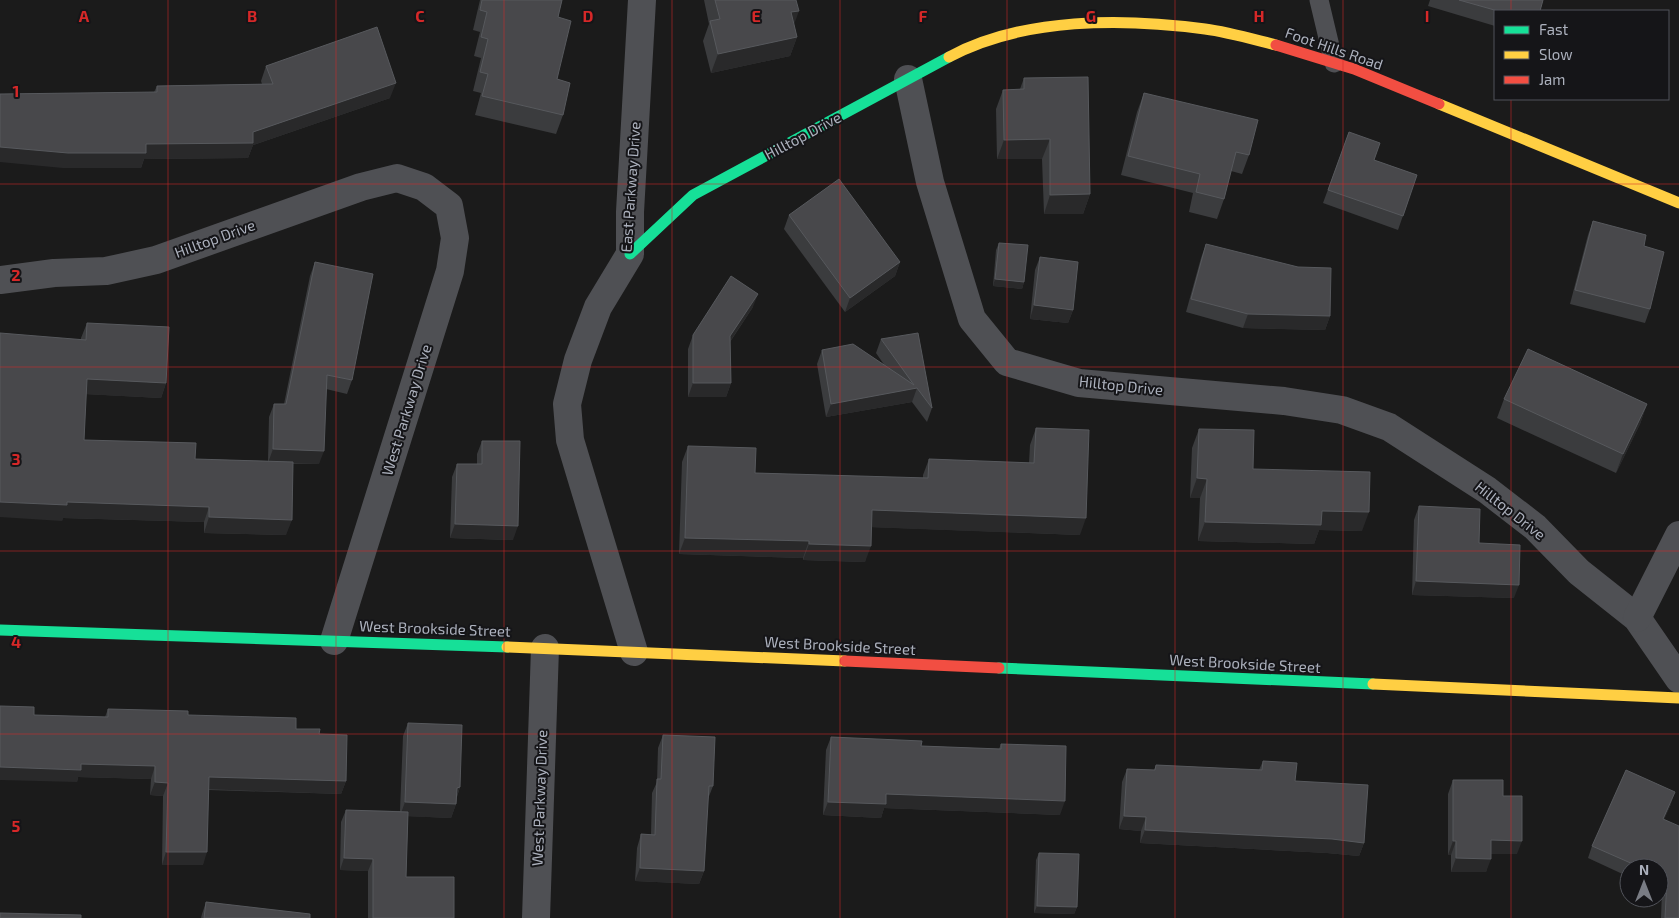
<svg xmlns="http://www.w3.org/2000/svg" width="1679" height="918" viewBox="0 0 1679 918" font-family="'Exo 2',sans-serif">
	<rect width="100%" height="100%" fill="#1b1b1b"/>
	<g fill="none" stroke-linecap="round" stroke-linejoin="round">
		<path stroke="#4f5054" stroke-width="19" d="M 1319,0 L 1334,63"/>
		<g stroke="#4f5054" stroke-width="28">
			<path d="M 908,79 L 930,182 L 972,319 L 1007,362 L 1079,383 L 1284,401 L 1342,410 L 1389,427 L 1487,490 L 1535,527 L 1579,572 L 1637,618 L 1679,679"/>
			<path d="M 0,280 L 54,273 L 106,271 L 156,260 L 361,187 L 397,178 L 424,187 L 449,206 L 455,238 L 450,271 L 334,641"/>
			<path d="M 1637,618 L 1679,535"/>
			<path d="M 634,652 L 570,440 L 567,404 L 578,360 L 598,307 L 630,254 L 630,212 L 642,0"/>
			<path d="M 536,918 L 545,648"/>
		</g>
		<g stroke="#16e098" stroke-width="11">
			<path d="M 630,254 L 693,195 L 949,57"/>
			<path d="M 0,630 L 507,647"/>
			<path d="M 999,668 L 1373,684"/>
		</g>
		<g stroke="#ffcf43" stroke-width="11">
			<path d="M 949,57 C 1023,17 1124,18 1205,29 C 1228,32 1252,39 1276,45"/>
			<path d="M 1439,104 L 1679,203"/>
			<path d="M 507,647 L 845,661"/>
			<path d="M 1373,684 L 1679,698"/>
		</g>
		<g stroke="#f24e42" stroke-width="11">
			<path d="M 1276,45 L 1354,69 L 1439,104"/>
			<path d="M 845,661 L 999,668"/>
		</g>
	</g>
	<g fill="#3b3c3e">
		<path d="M 480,0 L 562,0 L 558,17 L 557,79 L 563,115 L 556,134 L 475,115 L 481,93 L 473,91 L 481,58 L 474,56 L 480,32 L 473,30 Z"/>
		<path d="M 704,0 L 796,0 L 794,24 L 797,37 L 790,56 L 711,73 L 703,41 L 709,24 Z"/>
		<path d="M 1430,0 L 1543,0 L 1540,11 L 1495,11 L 1495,26 L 1428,6 Z"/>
		<path d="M 266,66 L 390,98 L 253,145 L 248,158 L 144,159 L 141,168 L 63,168 L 154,92 L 157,86 L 262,84 L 261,81 Z"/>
		<path d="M 1024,78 L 1090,194 L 1083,214 L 1044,214 L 1042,159 L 997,159 L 996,109 L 1003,90 L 1020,89 Z"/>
		<path d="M 1144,93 L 1249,155 L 1242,174 L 1231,171 L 1224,199 L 1217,219 L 1189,212 L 1193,193 L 1121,175 L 1137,112 Z"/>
		<path d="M 1349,132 L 1374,160 L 1417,175 L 1398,230 L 1323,203 Z"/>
		<path d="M 789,215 L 900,262 L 895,276 L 845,312 L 784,229 Z"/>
		<path d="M 1593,221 L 1644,246 L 1650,309 L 1645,323 L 1570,304 L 1588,235 Z"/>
		<path d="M 999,243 L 1024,282 L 1022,289 L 993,286 L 996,250 Z"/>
		<path d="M 1206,244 L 1330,316 L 1325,330 L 1243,328 L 1186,312 L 1201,258 Z"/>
		<path d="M 1040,257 L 1073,310 L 1068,323 L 1030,319 L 1035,270 Z"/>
		<path d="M 315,262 L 352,380 L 347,394 L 326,389 L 319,464 L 293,464 L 286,535 L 204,533 L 204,522 L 63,518 L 62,521 L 81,338 L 87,323 L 166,383 L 161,398 L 86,394 L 84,440 L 195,459 L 268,461 L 269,417 L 274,404 L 284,404 L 310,276 Z"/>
		<path d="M 753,307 L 730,342 L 731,383 L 726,397 L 688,397 L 688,349 L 693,335 Z"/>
		<path d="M 881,339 L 932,408 L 927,422 L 912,402 L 826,417 L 817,364 L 822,350 L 885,366 L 876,353 Z"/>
		<path d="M 1504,399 L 1647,404 L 1640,424 L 1616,473 L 1497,418 Z"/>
		<path d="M 1036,428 L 1080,535 L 872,527 L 865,562 L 803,560 L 803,558 L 679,554 L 682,462 L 688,446 L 755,473 L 923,478 L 923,475 L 929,459 L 1029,463 L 1030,445 Z"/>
		<path d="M 1199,429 L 1253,469 L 1362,531 L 1319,530 L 1314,544 L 1198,541 L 1200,498 L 1190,498 L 1192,448 Z"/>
		<path d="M 482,441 L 513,540 L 450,538 L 452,477 L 457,464 L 477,464 L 477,454 Z"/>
		<path d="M 1419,506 L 1479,543 L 1514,598 L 1412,595 L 1414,520 Z"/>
		<path d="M 108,709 L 188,715 L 296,729 L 319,734 L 346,781 L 341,794 L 209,790 L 203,865 L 162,865 L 163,796 L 150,795 L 151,779 L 78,777 L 77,782 L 34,715 L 105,717 Z"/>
		<path d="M 408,723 L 460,787 L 457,797 L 456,804 L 451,818 L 408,816 L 406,877 L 454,918 L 368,918 L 368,871 L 340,870 L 341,822 L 346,810 L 400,811 L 403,736 Z"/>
		<path d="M 663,735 L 713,786 L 708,799 L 704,871 L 699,884 L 635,881 L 637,848 L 641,834 L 651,835 L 652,793 L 657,782 L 658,748 Z"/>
		<path d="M 831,737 L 921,746 L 999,749 L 1001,744 L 1060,815 L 884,808 L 881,818 L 823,815 L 826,750 Z"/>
		<path d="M 1263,761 L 1295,781 L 1364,843 L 1359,856 L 1327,853 L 1140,843 L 1141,831 L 1119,829 L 1122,782 L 1127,769 L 1154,770 L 1156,765 L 1259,770 Z"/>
		<path d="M 1453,780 L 1503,796 L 1517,854 L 1491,854 L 1486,872 L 1451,872 L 1451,855 L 1448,855 L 1448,794 Z"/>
		<path d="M 1671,804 L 1664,819 L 1679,918 L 1661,918 L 1662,891 L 1659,890 L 1659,868 L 1629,868 L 1629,877 L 1588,858 L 1592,846 Z"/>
		<path d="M 1039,853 L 1077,907 L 1074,914 L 1034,913 L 1036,860 Z"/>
		<path d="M 206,902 L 310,918 L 201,918 L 202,914 Z"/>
	</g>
	<g fill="#29292a">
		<path d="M 799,11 L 792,30 L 791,12 Z"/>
		<path d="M 797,37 L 790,56 L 711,73 L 718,54 Z"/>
		<path d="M 396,83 L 390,98 L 253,145 L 248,158 L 144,159 L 141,168 L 63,168 L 0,162 L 0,147 L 146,144 L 253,132 Z"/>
		<path d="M 1050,139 L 1042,159 L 997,159 L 1004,140 Z"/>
		<path d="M 1090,194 L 1083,214 L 1044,214 L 1050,195 Z"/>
		<path d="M 900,262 L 895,276 L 845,312 L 850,298 Z"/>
		<path d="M 995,279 L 1024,282 L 1022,289 L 993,286 Z"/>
		<path d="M 758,294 L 753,307 L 725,349 L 730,336 Z"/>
		<path d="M 1034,305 L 1073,310 L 1068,323 L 1030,319 Z"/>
		<path d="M 1248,314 L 1330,316 L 1325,330 L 1243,328 Z"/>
		<path d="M 87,379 L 166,383 L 161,398 L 82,394 Z"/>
		<path d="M 693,383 L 731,383 L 726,397 L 688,397 Z"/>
		<path d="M 917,388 L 912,402 L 826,417 L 831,404 Z"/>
		<path d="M 1647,404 L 1640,424 L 1616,473 L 1623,454 Z"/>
		<path d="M 273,449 L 324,451 L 319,464 L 268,463 Z"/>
		<path d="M 1197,478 L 1207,479 L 1200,498 L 1190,498 Z"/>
		<path d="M 0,502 L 67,502 L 209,507 L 204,522 L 63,518 L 62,521 L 0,517 Z"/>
		<path d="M 872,510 L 1086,518 L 1080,535 L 866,527 Z"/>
		<path d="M 1322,511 L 1369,512 L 1362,531 L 1319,530 L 1314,544 L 1198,541 L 1205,522 Z"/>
		<path d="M 209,517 L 292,520 L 286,535 L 204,533 Z"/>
		<path d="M 455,524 L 518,526 L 513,540 L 450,538 Z"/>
		<path d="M 685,538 L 809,541 L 803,558 L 679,554 Z"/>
		<path d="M 809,544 L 871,546 L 865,562 L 803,560 Z"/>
		<path d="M 1416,581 L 1519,585 L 1514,598 L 1412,595 Z"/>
		<path d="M 81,764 L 155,766 L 151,779 L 78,777 L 77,782 L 0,780 L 0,767 Z"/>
		<path d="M 209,777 L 346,781 L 341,794 L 205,789 Z"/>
		<path d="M 155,782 L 168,783 L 163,796 L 150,795 Z"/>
		<path d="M 460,787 L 455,801 L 457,788 Z"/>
		<path d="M 1675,792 L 1671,804 L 1659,831 L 1663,819 Z"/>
		<path d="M 886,794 L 1065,801 L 1060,815 L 884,808 L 881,818 L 823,815 L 828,802 Z"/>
		<path d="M 405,802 L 456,804 L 451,818 L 400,816 Z"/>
		<path d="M 1124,816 L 1146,817 L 1141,831 L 1119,829 Z"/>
		<path d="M 1145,830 L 1332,839 L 1364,843 L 1359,856 L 1327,853 L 1140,843 Z"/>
		<path d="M 1491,840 L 1522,841 L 1517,854 L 1486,854 Z"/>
		<path d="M 1453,841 L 1456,841 L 1451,855 L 1448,855 Z"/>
		<path d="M 166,852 L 207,852 L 203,865 L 162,865 Z"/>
		<path d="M 344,858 L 373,859 L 368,871 L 340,870 Z"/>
		<path d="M 1456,858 L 1491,859 L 1486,872 L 1451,872 Z"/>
		<path d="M 640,868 L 704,871 L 699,884 L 635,881 Z"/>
		<path d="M 1037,906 L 1077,907 L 1074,914 L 1034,913 Z"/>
	</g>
	<g fill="#48484b" stroke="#57595d">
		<path d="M 482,0 L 562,0 L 558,17 L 571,21 L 557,79 L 570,83 L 563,115 L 482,96 L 488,74 L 480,72 L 488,39 L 481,37 L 487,12 L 480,10 Z"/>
		<path d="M 715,0 L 796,0 L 799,11 L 791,12 L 797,37 L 718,54 L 710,21 L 720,19 Z"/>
		<path d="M 1459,0 L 1543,0 L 1540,11 L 1498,11 Z"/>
		<path d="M 377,27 L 396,83 L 253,132 L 253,143 L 146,144 L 146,153 L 68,153 L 0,147 L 0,94 L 157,92 L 157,86 L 273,84 L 266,66 Z"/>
		<path d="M 1088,77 L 1090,194 L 1050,195 L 1050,139 L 1004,140 L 1003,90 L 1024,89 L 1024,78 Z"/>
		<path d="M 1144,93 L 1258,120 L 1249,155 L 1236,152 L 1224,199 L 1196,192 L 1200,174 L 1128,156 Z"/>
		<path d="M 1349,132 L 1380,143 L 1374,160 L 1417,175 L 1403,216 L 1328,190 Z"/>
		<path d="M 839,179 L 900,262 L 850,298 L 789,215 Z"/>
		<path d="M 1593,221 L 1646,235 L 1644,246 L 1664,252 L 1650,309 L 1575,290 Z"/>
		<path d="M 999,243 L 1028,245 L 1024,282 L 995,279 Z"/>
		<path d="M 1206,244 L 1298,267 L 1331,268 L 1330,316 L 1248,314 L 1191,299 Z"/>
		<path d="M 1040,257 L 1078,262 L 1073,310 L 1034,305 Z"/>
		<path d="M 315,262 L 373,274 L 352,380 L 327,375 L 324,451 L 273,449 L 274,404 L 286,404 Z"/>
		<path d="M 731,276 L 758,294 L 730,336 L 731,383 L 693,383 L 693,335 Z"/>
		<path d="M 87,323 L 169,327 L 166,383 L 87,379 L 84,440 L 196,443 L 195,459 L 293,462 L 292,520 L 209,517 L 209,507 L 67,502 L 67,505 L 0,502 L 0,333 L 86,340 Z"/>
		<path d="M 918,333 L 932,408 L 917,388 L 831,404 L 822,350 L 853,344 L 914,385 L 881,339 Z"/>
		<path d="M 1528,349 L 1647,404 L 1623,454 L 1504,399 Z"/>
		<path d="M 1036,428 L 1089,430 L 1086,518 L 872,510 L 871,546 L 809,544 L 809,541 L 685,538 L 688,446 L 756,448 L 755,473 L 928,478 L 929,459 L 1034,463 Z"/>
		<path d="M 1199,429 L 1254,430 L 1253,469 L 1370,472 L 1369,512 L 1322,511 L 1321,525 L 1205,522 L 1207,479 L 1197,478 Z"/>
		<path d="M 482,441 L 520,441 L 518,526 L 455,524 L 457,464 L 482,464 Z"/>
		<path d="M 1419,506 L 1480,509 L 1479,543 L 1520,545 L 1519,585 L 1416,581 Z"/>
		<path d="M 0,706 L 34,707 L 34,715 L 108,717 L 108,709 L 188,711 L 188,715 L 296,718 L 296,729 L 320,729 L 319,734 L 347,735 L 346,781 L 209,777 L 207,852 L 166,852 L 168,783 L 155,782 L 155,766 L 81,764 L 81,770 L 0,767 Z"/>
		<path d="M 408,723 L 462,725 L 460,787 L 457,788 L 456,804 L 405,802 Z"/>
		<path d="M 663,735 L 715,737 L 713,786 L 709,786 L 704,871 L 640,868 L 641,834 L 655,835 L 657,779 L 661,779 Z"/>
		<path d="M 831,737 L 922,741 L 921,746 L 1001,749 L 1001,744 L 1066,746 L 1065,801 L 886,794 L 886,804 L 828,802 Z"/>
		<path d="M 1263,761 L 1297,763 L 1295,781 L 1368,785 L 1364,843 L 1332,839 L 1145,830 L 1146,817 L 1124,816 L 1127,769 L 1155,770 L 1156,765 L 1262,770 Z"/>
		<path d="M 1626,770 L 1675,792 L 1663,819 L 1679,826 L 1679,918 L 1665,918 L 1667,879 L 1659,876 L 1659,868 L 1642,868 L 1592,846 Z"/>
		<path d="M 1453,780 L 1503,780 L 1503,796 L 1522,796 L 1522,841 L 1491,840 L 1491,859 L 1456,858 L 1456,841 L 1453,841 Z"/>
		<path d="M 346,810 L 408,812 L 406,877 L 454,877 L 454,918 L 373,918 L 373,859 L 344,858 Z"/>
		<path d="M 1039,853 L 1079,854 L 1077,907 L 1037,906 Z"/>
		<path d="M 206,902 L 310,914 L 310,918 L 204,918 Z"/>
		<path d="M 0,913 L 81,915 L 81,918 L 0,918 Z"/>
	</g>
	<path fill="none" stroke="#d62828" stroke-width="1" stroke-opacity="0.55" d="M 168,0 L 168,918M 336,0 L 336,918M 504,0 L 504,918M 672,0 L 672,918M 840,0 L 840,918M 1007,0 L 1007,918M 1175,0 L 1175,918M 1343,0 L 1343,918M 1511,0 L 1511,11M 1511,99 L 1511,918M 0,184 L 1679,184M 0,367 L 1679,367M 0,551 L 1679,551M 0,734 L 1679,734"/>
	<g text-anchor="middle" stroke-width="4" stroke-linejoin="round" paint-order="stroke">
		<g font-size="15" fill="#acb1bd" stroke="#151518">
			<text transform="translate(1334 49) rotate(19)" y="5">Foot Hills Road</text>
			<text transform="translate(803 136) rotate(-28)" y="5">Hilltop Drive</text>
			<text transform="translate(631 187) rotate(-86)" y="5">East Parkway Drive</text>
			<text transform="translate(215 239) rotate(-20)" y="5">Hilltop Drive</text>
			<text transform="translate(1121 386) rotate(6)" y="5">Hilltop Drive</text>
			<text transform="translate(407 410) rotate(-73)" y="5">West Parkway Drive</text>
			<text transform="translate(1510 511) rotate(38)" y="5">Hilltop Drive</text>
			<text transform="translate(435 629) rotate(2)" y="5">West Brookside Street</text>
			<text transform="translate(840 646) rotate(3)" y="5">West Brookside Street</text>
			<text transform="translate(1245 664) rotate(3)" y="5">West Brookside Street</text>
			<text transform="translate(540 798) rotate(-88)" y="5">West Parkway Drive</text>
		</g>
	</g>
	<g font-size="16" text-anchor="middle" font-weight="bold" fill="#d62828" stroke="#151518" stroke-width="4" stroke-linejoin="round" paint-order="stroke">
		<text x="84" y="22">A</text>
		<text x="252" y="22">B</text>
		<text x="420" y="22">C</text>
		<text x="588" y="22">D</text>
		<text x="756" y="22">E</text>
		<text x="923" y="22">F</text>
		<text x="1091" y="22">G</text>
		<text x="1259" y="22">H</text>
		<text x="1427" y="22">I</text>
		<text x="16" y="97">1</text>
		<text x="16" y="281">2</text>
		<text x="16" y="465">3</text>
		<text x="16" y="648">4</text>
		<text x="16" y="832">5</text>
	</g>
	<rect x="1494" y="10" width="175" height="90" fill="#151518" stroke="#51535a"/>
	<rect x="1504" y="26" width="25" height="8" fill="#16e098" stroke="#51535a"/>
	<text x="1539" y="35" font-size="15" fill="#acb1bd">Fast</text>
	<rect x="1504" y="51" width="25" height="8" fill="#ffcf43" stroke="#51535a"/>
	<text x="1539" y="60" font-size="15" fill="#acb1bd">Slow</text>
	<rect x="1504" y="76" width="25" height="8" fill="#f24e42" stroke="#51535a"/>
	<text x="1539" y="85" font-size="15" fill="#acb1bd">Jam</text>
	<g transform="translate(1644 883)"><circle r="24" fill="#151518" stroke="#51535a"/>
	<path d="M0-4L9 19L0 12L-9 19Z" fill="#797c84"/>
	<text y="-8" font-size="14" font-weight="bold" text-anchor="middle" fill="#acb1bd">N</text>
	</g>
</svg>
